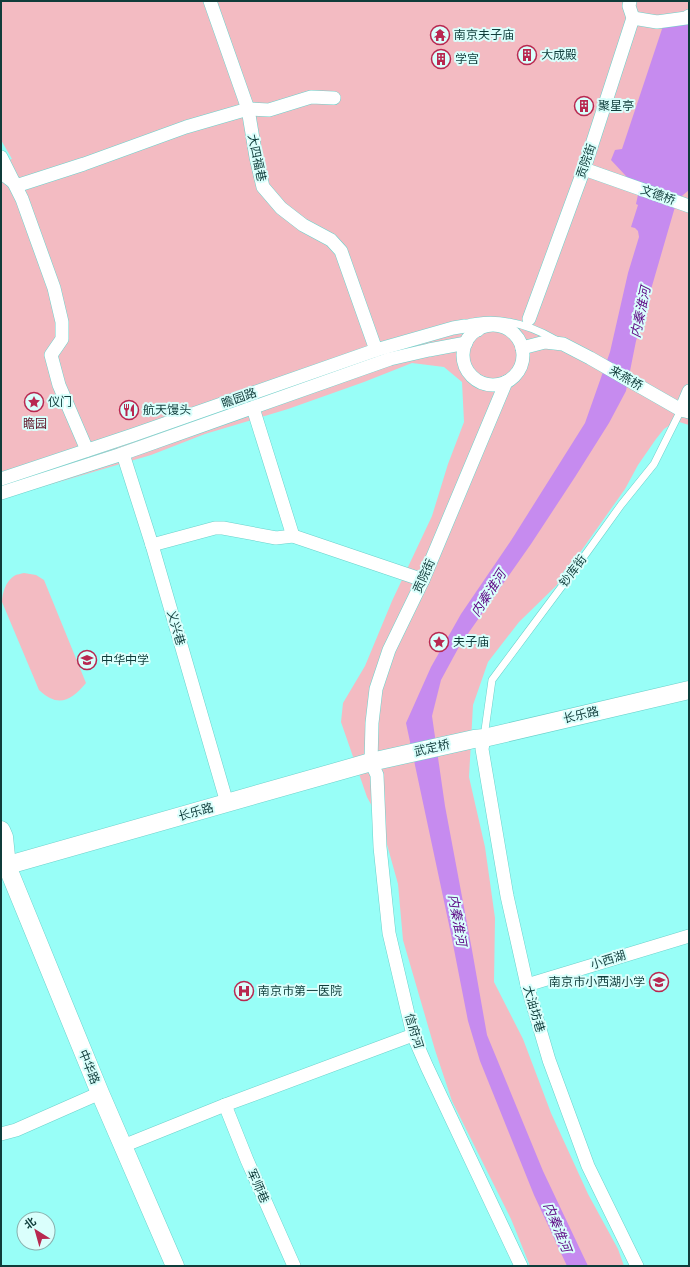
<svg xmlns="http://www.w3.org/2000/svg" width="690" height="1267" viewBox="0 0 690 1267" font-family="'Alegreya Sans','Noto Sans SC',sans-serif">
	<rect width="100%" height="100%" fill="#98fef7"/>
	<g fill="#f3bbc2">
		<path d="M 1,1 L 689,1 L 689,425 L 676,421 L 664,429 L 656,439 L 638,465 L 625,489 L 579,554 L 564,571 L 557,585 L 519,622 L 488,662 L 473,705 L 469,777 L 485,847 L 495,918 L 494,982 L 523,1039 L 551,1113 L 588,1194 L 618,1249 L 624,1266 L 530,1266 L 511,1219 L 452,1101 L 435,1050 L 403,940 L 398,884 L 381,823 L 367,797 L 341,722 L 343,703 L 365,666 L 392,601 L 432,516 L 448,464 L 464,422 L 462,382 L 444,367 L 412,363 L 364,382 L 288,409 L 205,434 L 151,455 L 1,499 L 1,162 L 12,159 L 1,140 Z"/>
		<path d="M 24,573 L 36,575 L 44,580 L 86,683 C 71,701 58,708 39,690 L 2,602 C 2,593 6,581 14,576 C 17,574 21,574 24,573 Z"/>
	</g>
	<path fill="#c68bef" d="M 689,19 L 689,190 L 677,200 L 636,341 L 626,391 L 609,423 L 575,477 L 531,544 L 460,645 L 441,680 L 432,716 L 445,806 L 472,950 L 487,1035 L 543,1171 L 588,1266 L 567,1266 L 534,1195 L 480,1061 L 468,1021 L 451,934 L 406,723 L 431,667 L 461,614 L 512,539 L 585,423 L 610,352 L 628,273 L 639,237 L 638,231 L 635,228 L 631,227 L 638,205 L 636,204 L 639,190 L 611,160 L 615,150 L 622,149 L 663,26 Z"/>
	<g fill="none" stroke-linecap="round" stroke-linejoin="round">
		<g stroke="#6bd1cb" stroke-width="8">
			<g id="lane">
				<path d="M 464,324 C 496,315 528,324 556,340"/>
				<path d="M 484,737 L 492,680 L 580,562 L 621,505 L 654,464 L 681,410"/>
			</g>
		</g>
		<g stroke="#6bd1cb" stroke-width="14">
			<g id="street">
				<path d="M 210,1 L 248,109 L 256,157 L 263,187 L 281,208 L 303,225 L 331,240 L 341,251 L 376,350"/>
				<path d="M 633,18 L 657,22 L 686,18 L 689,16"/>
				<path d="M 1,157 L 22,199 L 54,288 L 62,322 L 62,339 L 51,355 L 59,385 L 87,450"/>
				<path d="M 584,169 L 689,206"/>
				<path d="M 1,174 C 8,176 12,183 19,185 L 84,164 L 186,127 L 248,109 L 269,110 L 311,97 L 334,98"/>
				<path d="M 529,319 L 584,169 L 633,18 L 629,6 L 630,1"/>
				<circle cx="493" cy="355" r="30"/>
				<path d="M 522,348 L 545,342 L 563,344 L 590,358 L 681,410 L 689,412"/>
				<path d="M 506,382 L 423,580 L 389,650 L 376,689 L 372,723 L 371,762 L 377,775 L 380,847 L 389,933 L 413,1035 L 427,1067 L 521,1266"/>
				<path d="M 253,408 L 293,536"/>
				<path d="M 681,410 L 689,391"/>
				<path d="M 123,454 L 152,545 L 227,803"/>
				<path d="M 1,479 L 133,435 L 376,350 L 453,328 L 465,326 L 478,330"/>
				<path d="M 1,493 L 119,455 L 390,359 L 429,350 L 466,343"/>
				<path d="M 152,545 L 215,528 L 223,528 L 276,538 L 293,536 L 423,580"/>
				<path d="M 484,738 L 482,749 L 507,896 L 527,985 L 549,1060 L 588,1166 L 637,1266"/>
				<path d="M 527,985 L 689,936"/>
				<path d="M 225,1105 L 247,1160 L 294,1266"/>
				<path d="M 1,1134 L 16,1130 L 100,1093"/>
				<path d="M 123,1146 L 225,1105 L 413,1035"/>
			</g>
		</g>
		<g stroke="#6bd1cb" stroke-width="19">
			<g id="secondary">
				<path d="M 1,830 L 4,837 L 7,866 L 100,1093 L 175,1266"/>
				<path d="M 1,867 L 371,762 L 474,739 L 484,738 L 689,690"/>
			</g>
		</g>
		<use href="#lane" stroke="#fff" stroke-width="7"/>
		<use href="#street" stroke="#fff" stroke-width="13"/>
		<use href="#secondary" stroke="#fff" stroke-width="18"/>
	</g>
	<defs>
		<g id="temple-ring" transform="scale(1)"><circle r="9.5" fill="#dafffc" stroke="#b82850" stroke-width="1.5"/><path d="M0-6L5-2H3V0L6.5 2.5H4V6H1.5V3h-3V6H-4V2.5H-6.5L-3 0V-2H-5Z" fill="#b82850"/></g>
		<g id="building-ring" transform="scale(1)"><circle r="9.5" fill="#dafffc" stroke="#b82850" stroke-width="1.5"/><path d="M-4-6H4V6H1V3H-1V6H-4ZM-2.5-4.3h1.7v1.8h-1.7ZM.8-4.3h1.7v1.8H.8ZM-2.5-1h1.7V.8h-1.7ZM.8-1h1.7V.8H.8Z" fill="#b82850"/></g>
		<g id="sight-ring" transform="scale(1)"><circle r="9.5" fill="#dafffc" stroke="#b82850" stroke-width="1.5"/><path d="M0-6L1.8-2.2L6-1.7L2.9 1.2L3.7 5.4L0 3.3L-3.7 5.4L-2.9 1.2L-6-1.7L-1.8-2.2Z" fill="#b82850"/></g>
		<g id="restaurant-ring" transform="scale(1)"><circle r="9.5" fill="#dafffc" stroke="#b82850" stroke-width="1.5"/><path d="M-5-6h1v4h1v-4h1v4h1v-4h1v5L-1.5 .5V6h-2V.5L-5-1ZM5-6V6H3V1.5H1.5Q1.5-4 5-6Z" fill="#b82850"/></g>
		<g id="school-ring" transform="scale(1)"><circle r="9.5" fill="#dafffc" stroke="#b82850" stroke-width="1.5"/><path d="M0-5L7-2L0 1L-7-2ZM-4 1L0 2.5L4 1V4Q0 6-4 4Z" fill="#b82850"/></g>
		<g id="hospital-ring" transform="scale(1)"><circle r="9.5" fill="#dafffc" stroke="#b82850" stroke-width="1.5"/><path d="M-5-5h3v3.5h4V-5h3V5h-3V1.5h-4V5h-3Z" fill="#b82850"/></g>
	</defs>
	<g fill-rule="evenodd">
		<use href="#temple-ring" x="440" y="35"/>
		<use href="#building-ring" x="527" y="55"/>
		<use href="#building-ring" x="441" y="59"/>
		<use href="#building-ring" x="584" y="106"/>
		<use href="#sight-ring" x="34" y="402"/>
		<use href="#restaurant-ring" x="129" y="410"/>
		<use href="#sight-ring" x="439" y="642"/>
		<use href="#school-ring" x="87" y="660"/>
		<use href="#school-ring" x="659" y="982"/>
		<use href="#hospital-ring" x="244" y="991"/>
	</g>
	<g text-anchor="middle" stroke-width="4" stroke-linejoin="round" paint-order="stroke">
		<g font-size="12" fill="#0f3c3a" stroke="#dafffc" text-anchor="start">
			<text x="454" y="39">南京夫子庙</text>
			<text x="541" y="59">大成殿</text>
			<text x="455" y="63">学宫</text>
			<text x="598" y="110">聚星亭</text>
			<text x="48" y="406">仪门</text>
			<text x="143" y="414">航天馒头</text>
			<text x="453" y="646">夫子庙</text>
			<text x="101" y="664">中华中学</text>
			<text x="645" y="986" text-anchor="end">南京市小西湖小学</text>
			<text x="258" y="995">南京市第一医院</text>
		</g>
		<g font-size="12" fill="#0f3c3a" stroke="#dafffc">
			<text transform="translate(257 158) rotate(78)" y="4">大四福巷</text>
			<text transform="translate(586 161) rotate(-71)" y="4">贡院街</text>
			<text transform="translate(658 195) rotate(19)" y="4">文德桥</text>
			<text transform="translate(626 378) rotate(30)" y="4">来燕桥</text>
			<text transform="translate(239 398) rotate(-19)" y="4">瞻园路</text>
			<text transform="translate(573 571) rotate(-53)" y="4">钞库街</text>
			<text transform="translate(424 576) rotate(-66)" y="4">贡院街</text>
			<text transform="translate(176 628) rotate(74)" y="4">义兴巷</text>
			<text transform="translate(581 715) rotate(-13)" y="4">长乐路</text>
			<text transform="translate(432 748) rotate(-13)" y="4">武定桥</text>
			<text transform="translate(196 812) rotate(-16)" y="4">长乐路</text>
			<text transform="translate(608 960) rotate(-17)" y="4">小西湖</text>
			<text transform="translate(534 1009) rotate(74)" y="4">大油坊巷</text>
			<text transform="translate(414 1031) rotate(73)" y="4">信府河</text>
			<text transform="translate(89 1067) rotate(68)" y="4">中华路</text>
			<text transform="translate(258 1186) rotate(66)" y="4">军师巷</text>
		</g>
		<g font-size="12" fill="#601428" stroke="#dafffc">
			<text x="35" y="428">瞻园</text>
		</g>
		<g font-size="13" font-style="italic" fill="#5e0985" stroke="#dafffc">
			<text transform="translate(640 312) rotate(-78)" y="5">内秦淮河</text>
			<text transform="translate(488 593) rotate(-57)" y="5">内秦淮河</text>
			<text transform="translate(458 920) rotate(80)" y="5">内秦淮河</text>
			<text transform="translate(558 1227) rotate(68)" y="5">内秦淮河</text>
		</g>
	</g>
	<rect width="690" height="1267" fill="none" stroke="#0f3c3a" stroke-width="4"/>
	<g transform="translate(36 1231) rotate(323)"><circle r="19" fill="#dafffc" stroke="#89b1ae"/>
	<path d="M0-3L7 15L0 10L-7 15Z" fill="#b82850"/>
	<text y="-6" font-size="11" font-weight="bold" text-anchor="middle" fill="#0f3c3a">北</text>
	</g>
</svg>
